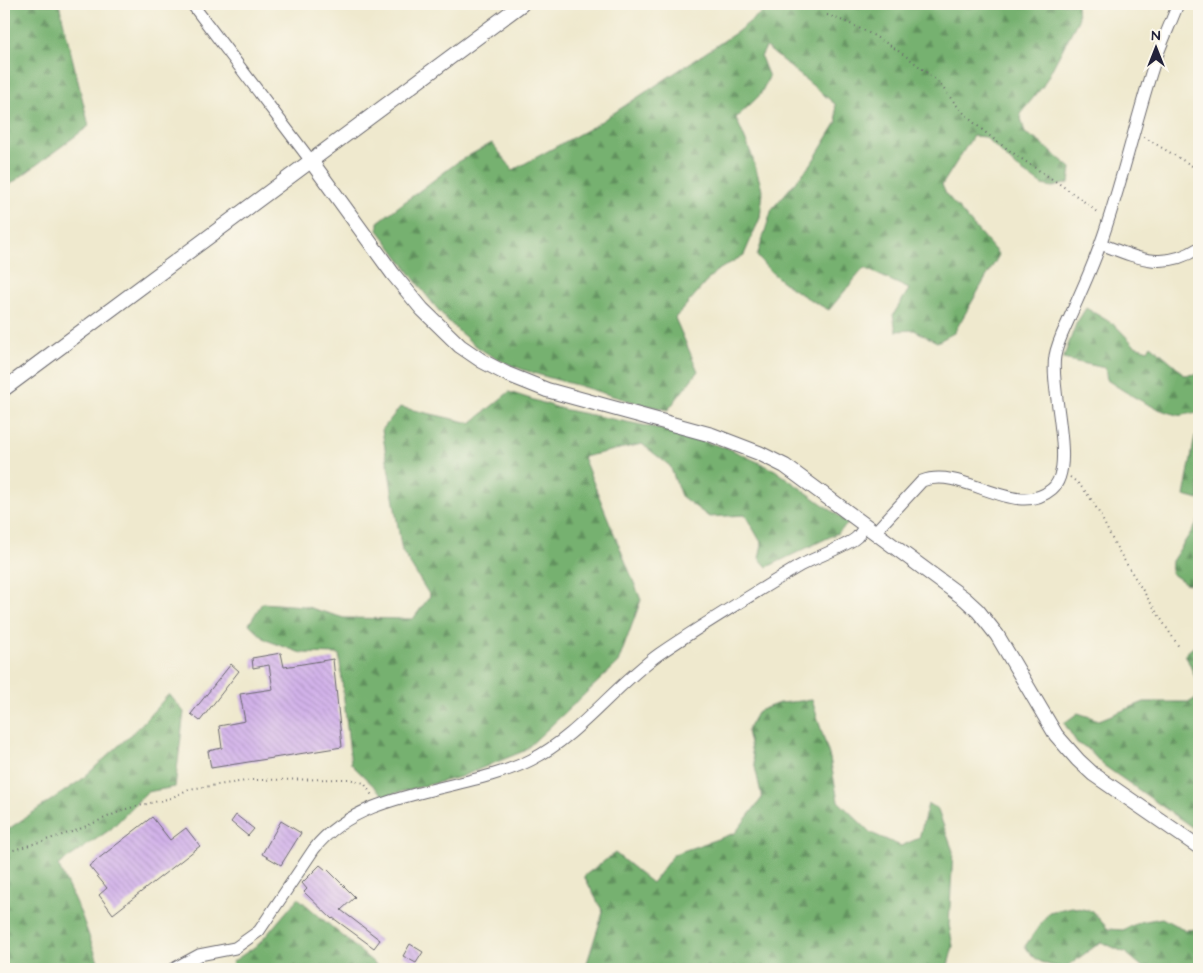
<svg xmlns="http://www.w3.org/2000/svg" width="1203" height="973" viewBox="0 0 1203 973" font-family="'Architects Daughter',sans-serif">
	<defs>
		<pattern id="forest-firs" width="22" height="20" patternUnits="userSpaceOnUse" patternTransform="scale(1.25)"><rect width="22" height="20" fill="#76b170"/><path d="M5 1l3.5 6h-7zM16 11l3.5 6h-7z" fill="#60905d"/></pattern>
		<pattern id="building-back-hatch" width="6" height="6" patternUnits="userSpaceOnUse" patternTransform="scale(1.25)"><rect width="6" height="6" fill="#d2b2e9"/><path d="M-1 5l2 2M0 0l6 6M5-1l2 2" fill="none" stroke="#b499c9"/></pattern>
	</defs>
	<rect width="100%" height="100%" fill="#fbf7ec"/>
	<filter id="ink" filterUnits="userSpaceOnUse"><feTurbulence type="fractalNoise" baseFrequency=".02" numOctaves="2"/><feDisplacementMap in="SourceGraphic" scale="10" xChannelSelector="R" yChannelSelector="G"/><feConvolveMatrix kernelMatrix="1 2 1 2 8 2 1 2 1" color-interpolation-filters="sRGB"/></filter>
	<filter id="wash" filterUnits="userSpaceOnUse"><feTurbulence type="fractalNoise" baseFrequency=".0096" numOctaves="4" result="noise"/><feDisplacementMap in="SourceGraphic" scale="20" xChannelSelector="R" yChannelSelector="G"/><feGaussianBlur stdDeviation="1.12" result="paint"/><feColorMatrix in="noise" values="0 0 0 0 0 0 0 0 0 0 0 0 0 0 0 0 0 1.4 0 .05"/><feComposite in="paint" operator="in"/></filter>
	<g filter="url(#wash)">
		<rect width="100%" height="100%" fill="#efe9ce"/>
		<g fill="url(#forest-firs)" stroke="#4c6a56">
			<path d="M 4,4 L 59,4 L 89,126 L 4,189 Z"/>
			<path d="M 772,4 L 1077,4 L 1078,20 L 1043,86 L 1020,114 L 1025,133 L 1038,141 L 1071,168 L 1069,183 L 1053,187 L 1042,185 L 1016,167 L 985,137 L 973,136 L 942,185 L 946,194 L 999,255 L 954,333 L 937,342 L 914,330 L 896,331 L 893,315 L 909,289 L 864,268 L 829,310 C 801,295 776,281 757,256 L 772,209 L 811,164 L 837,122 L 835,104 L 766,47 L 761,57 L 769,77 L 760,95 L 736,118 L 751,153 L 763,192 L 760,218 L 744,255 L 715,272 L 675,318 L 698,371 L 668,410 C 638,404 609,395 580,386 C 544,376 501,367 471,342 C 433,312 408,268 378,230 L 378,222 L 459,161 L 492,143 L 513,170 L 594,126 L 737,32 Z"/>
			<path d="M 1086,308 L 1115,325 L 1135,346 L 1148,350 L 1151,345 L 1177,367 L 1183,375 L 1199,374 L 1199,414 C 1191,411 1184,417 1177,415 C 1152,409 1128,394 1107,380 L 1105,368 L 1063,359 L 1076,324 Z"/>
			<path d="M 509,392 L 562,409 L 657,428 L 730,449 L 775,470 L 849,523 L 838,533 L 767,567 L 759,558 L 762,544 L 745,515 L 709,517 L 681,496 L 670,466 L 642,444 L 583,457 L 641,600 L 618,663 L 524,751 L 460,777 L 384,796 L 351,764 L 339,654 L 301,653 L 266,640 L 249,624 L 262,603 L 304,606 L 344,618 L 413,619 L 430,596 L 402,551 L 382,430 L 400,407 L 471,423 Z"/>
			<path d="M 1199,435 L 1199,500 L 1184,496 L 1195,436 Z"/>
			<path d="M 1199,520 L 1199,586 L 1185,583 L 1171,573 L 1172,561 Z"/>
			<path d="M 1199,642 L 1199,686 L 1185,654 Z"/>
			<path d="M 169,694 L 184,712 L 175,787 L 147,792 L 111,829 L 58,865 L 81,914 L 101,969 L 4,969 L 4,832 L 81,780 L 138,728 Z"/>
			<path d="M 1199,696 L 1199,832 L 1103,765 L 1087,748 L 1077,743 L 1064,723 L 1078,713 L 1099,720 L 1144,702 L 1190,702 Z"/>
			<path d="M 812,700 L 830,758 L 838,801 L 871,833 L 901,846 L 919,838 L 928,804 L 937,808 L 953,851 L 949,925 L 953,946 L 947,969 L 585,969 L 603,912 L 584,876 L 615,853 L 652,883 L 674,854 L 735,833 L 762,798 L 747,731 L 758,711 L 779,703 Z"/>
			<path d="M 298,898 L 381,969 L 234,969 L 232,962 L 259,944 Z"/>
			<path d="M 1072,907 L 1092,911 L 1108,929 L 1123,930 L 1140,922 L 1162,918 L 1184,930 L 1199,929 L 1199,969 L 1145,969 L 1126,953 L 1101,942 L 1065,968 C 1046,965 1036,963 1025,946 L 1049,912 Z"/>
		</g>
		<g id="blocks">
			<g fill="url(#building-back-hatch)">
				<path d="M 281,653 L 284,667 L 333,659 L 342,747 L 211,768 L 208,751 L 222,748 L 219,726 L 245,721 L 240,694 L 273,689 L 269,665 L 253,668 L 252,658 Z"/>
				<path d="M 231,664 L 239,671 L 200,721 L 191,714 Z"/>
				<path d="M 236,815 L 254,829 L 248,836 L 231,822 Z"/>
				<path d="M 152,817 L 170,840 L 186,828 L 200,846 L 113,914 L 99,895 L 107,888 L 89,866 Z"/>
				<path d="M 281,821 L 301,833 L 281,865 L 262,854 Z"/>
				<path d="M 320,865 L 326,870 L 327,869 L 355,897 L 341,910 L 380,940 L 374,948 L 333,918 L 332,919 L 304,892 L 307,889 L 302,883 Z"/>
				<path d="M 410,944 L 423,952 L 416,963 L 403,956 Z"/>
			</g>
		</g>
	</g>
	<g filter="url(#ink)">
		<use href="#blocks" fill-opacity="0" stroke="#6a686e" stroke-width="1"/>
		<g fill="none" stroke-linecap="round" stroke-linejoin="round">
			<g stroke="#6a686e" stroke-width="13">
				<g id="minor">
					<path d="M 192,4 L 311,161"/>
					<path d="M 1101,244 C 1137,258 1163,271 1199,248"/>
					<path d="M 875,532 L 922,481 C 964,465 1015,521 1052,489 C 1077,468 1049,389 1055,356 C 1057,344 1063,332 1068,321 C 1079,296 1091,271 1100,245 C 1121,187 1134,126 1153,67 C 1160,46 1170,25 1178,4"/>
					<path d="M 173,969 L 199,955 L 235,948 L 259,931 L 314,849 C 362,787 465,793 531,760 C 579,736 614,686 659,654 C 703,624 750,596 796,568 C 810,559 848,546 857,537 C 860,534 863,529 866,525"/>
				</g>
			</g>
			<g stroke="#6a686e" stroke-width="16">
				<g id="tertiary">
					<path d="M 311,161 L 393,274 L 422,309 L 460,346 L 482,361 L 507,374 L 547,390 L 712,435 L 759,453 L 785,466 L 804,480 L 965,599 L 978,611 L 997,635 L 1056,735 L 1078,760 L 1093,774 L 1199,847"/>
					<path d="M 4,389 L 522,4"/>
				</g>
			</g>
			<g stroke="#6a686e" stroke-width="2" stroke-dasharray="1 4" stroke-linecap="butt">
				<path d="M 827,15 C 866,28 901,50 932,77 C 943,86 951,100 962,111 C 975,125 993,139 1009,150 C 1039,172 1071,189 1099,214"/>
				<path d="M 1144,137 L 1199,170"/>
				<path d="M 1070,477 C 1095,494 1105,529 1120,553 C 1139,585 1159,616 1179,647"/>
				<path d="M 4,853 L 75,831 L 126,809 L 171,798 L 189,789 L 253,780 L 349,779 L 364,783 L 373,797"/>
			</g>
			<use href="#minor" stroke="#fff" stroke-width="11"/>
			<use href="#tertiary" stroke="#fff" stroke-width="14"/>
		</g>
	</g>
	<rect width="1203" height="973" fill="none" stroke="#fbf7ec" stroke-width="20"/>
	<g transform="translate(1156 48)" stroke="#fbf7ec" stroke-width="4" paint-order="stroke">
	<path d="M0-4L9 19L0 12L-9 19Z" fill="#22223b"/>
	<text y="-8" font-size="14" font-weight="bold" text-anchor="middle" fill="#22223b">N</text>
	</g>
</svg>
